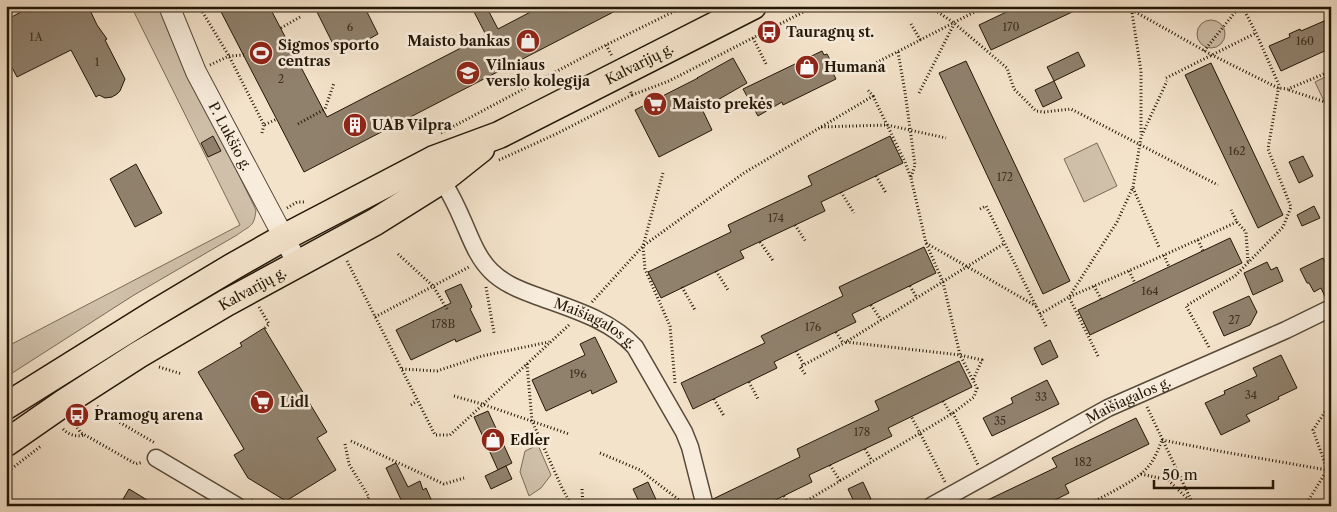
<svg xmlns="http://www.w3.org/2000/svg" width="1337" height="512" viewBox="0 0 1337 512" font-family="'Libre Caslon Text',serif">
	<rect width="100%" height="100%" fill="#f4e3cb"/>
	<filter id="stains"><feTurbulence type="fractalNoise" baseFrequency=".004" numOctaves="4"/><feColorMatrix values="0 0 0 0 .2 0 0 0 0 .09 0 0 0 0 .02 0 0 0 .5 -.17"/></filter>
	<radialGradient id="worn" r=".72"><stop offset=".6" stop-color="#630" stop-opacity="0"/><stop offset="1" stop-color="#630" stop-opacity=".3"/></radialGradient>
	<g fill="#d0c0aa" stroke="#7a6c58">
		<path d="M 131,6 L 159,6 L 163,18 L 182,60 L 256,210 C 254,228 250,225 237,235 L 134,295 L 6,377 L 6,344 L 8,346 L 240,225 Z"/>
		<circle cx="1211" cy="34" r="14"/>
		<path d="M 1331,74 L 1331,116 L 1315,82 Z"/>
		<path d="M 1097,143 L 1117,186 L 1084,202 L 1064,159 Z"/>
		<path d="M 538,445 L 551,475 L 541,488 L 529,496 L 520,472 L 525,451 Z"/>
	</g>
	<g fill="#90816d" stroke="#231707">
		<path d="M 32,6 L 88,6 L 97,25 L 107,39 L 105,40 L 125,79 L 120,91 L 117,94 L 112,97 L 105,98 L 99,95 L 96,97 L 71,50 L 17,77 L 6,56 L 6,20 Z"/>
		<path d="M 218,6 L 269,6 L 327,117 L 486,35 L 471,6 L 486,6 L 498,29 L 542,6 L 625,6 L 304,172 Z"/>
		<path d="M 314,6 L 364,6 L 378,34 L 347,51 L 343,44 L 335,48 Z"/>
		<path d="M 1019,6 L 1085,6 L 991,50 L 979,25 Z"/>
		<path d="M 1331,18 L 1331,48 L 1281,71 L 1269,46 L 1290,37 L 1289,34 L 1300,29 L 1301,31 Z"/>
		<path d="M 822,51 L 824,55 L 827,54 L 835,69 L 832,71 L 836,79 L 783,105 L 782,102 L 758,116 L 743,89 Z"/>
		<path d="M 1078,52 L 1085,66 L 1054,81 L 1047,67 Z"/>
		<path d="M 733,58 L 747,83 L 702,109 L 712,130 L 659,157 L 635,110 L 698,78 L 697,78 Z"/>
		<path d="M 966,61 L 1070,281 L 1043,294 L 939,73 Z"/>
		<path d="M 1211,63 L 1283,215 L 1258,228 L 1185,75 Z"/>
		<path d="M 1054,81 L 1062,98 L 1043,107 L 1035,90 Z"/>
		<path d="M 213,136 L 221,151 L 208,157 L 201,143 Z"/>
		<path d="M 890,136 L 903,163 L 821,202 L 825,211 L 740,251 L 744,258 L 661,298 L 648,272 L 731,232 L 728,225 L 812,185 L 808,176 Z"/>
		<path d="M 1303,156 L 1313,176 L 1299,183 L 1289,162 Z"/>
		<path d="M 136,164 L 162,213 L 135,227 L 110,179 Z"/>
		<path d="M 1314,206 L 1320,218 L 1302,226 L 1297,215 Z"/>
		<path d="M 1230,238 L 1242,263 L 1090,335 L 1078,310 Z"/>
		<path d="M 924,247 L 936,273 L 852,314 L 856,322 L 774,362 L 777,368 L 693,409 L 681,383 L 765,343 L 761,336 L 843,296 L 839,287 Z"/>
		<path d="M 1323,258 L 1331,274 L 1331,298 L 1326,299 L 1321,288 L 1314,292 L 1309,283 L 1307,283 L 1300,269 Z"/>
		<path d="M 1267,262 L 1271,270 L 1277,267 L 1283,281 L 1253,295 L 1244,273 Z"/>
		<path d="M 461,284 L 472,307 L 470,309 L 481,331 L 456,342 L 455,339 L 411,360 L 396,330 L 451,303 L 445,291 Z"/>
		<path d="M 1249,296 L 1257,312 L 1250,325 L 1224,336 L 1213,312 Z"/>
		<path d="M 264,328 L 327,432 L 317,438 L 336,470 L 286,501 L 248,478 L 234,455 L 244,449 L 198,372 L 242,346 L 240,343 Z"/>
		<path d="M 595,337 L 617,382 L 592,394 L 591,390 L 546,411 L 532,380 L 585,355 L 580,344 Z"/>
		<path d="M 1050,340 L 1058,357 L 1042,365 L 1034,348 Z"/>
		<path d="M 1281,355 L 1297,388 L 1278,397 L 1279,399 L 1246,415 L 1250,421 L 1221,435 L 1205,403 L 1225,394 L 1224,391 L 1257,376 L 1253,368 Z"/>
		<path d="M 959,361 L 972,387 L 888,428 L 892,436 L 809,475 L 812,482 L 763,506 L 715,506 L 713,499 L 800,457 L 797,449 L 879,410 L 875,401 Z"/>
		<path d="M 1047,380 L 1059,404 L 992,436 L 983,418 L 1013,403 L 1011,398 Z"/>
		<path d="M 488,411 L 512,463 L 498,470 L 474,417 Z"/>
		<path d="M 1136,418 L 1149,444 L 1065,485 L 1069,493 L 1043,506 L 975,506 L 1057,467 L 1052,458 Z"/>
		<path d="M 396,463 L 408,487 L 420,481 L 423,490 L 426,488 L 434,506 L 404,506 L 386,468 Z"/>
		<path d="M 506,466 L 512,479 L 491,489 L 485,476 Z"/>
		<path d="M 648,482 L 659,506 L 641,506 L 633,489 Z"/>
		<path d="M 863,482 L 871,499 L 856,506 L 848,489 Z"/>
		<path d="M 129,489 L 134,492 L 157,506 L 119,506 Z"/>
	</g>
	<g fill="none" stroke-linecap="round" stroke-linejoin="round">
		<g stroke="#574a38" stroke-width="19">
			<g id="minor">
				<path id="s1" d="M 442,180 C 450,193 457,207 463,221 C 471,239 477,257 491,271 C 503,283 518,289 534,295 C 569,308 610,319 635,347 L 684,432 L 690,447 L 705,506"/>
				<path d="M 156,458 L 237,506"/>
				<path id="s2" d="M 931,506 L 1108,408 L 1286,330 L 1331,308"/>
			</g>
		</g>
		<g stroke="#574a38" stroke-width="22">
			<g id="tertiary">
				<path id="s3" d="M 169,6 L 196,72 L 298,264"/>
			</g>
		</g>
		<g stroke="#231707" stroke-width="29">
			<g id="primary">
				<path id="s4" d="M 6,406 L 155,313 L 232,267 L 283,238 L 434,159 L 499,135 L 753,6"/>
				<path id="s5" d="M 6,443 L 65,402 L 138,355 L 226,303 L 375,222 L 442,180 L 481,149"/>
			</g>
		</g>
		<g stroke="#231707" stroke-width="3" stroke-dasharray="1 2.5" stroke-linecap="butt">
			<path d="M 199,6 L 229,56 L 264,125 L 277,119"/>
			<path d="M 929,6 L 954,23 L 1007,68 L 1014,89 L 1036,111 L 1044,112 L 1071,109 L 1218,185"/>
			<path d="M 1131,6 L 1141,71 L 1141,135"/>
			<path d="M 1132,10 L 1212,55 L 1278,88 L 1288,89 L 1331,71"/>
			<path d="M 911,24 L 921,41"/>
			<path d="M 281,28 L 300,17"/>
			<path d="M 753,38 L 767,66"/>
			<path d="M 606,45 L 612,56"/>
			<path d="M 1204,51 L 1240,6"/>
			<path d="M 898,52 L 905,92 L 915,165 L 911,177"/>
			<path d="M 210,65 L 229,56 L 244,55"/>
			<path d="M 864,69 L 986,6"/>
			<path d="M 1166,78 L 1256,33"/>
			<path d="M 1289,90 L 1331,104"/>
			<path d="M 919,93 L 954,24"/>
			<path d="M 632,95 L 669,81 L 815,6"/>
			<path d="M 873,96 L 905,162 L 911,178 L 926,243 L 943,282 L 960,355 L 977,388 L 974,397 L 953,413 L 920,433 L 911,416"/>
			<path d="M 298,124 L 325,109 L 334,83"/>
			<path d="M 821,127 L 887,125 L 946,138"/>
			<path d="M 262,133 L 264,125"/>
			<path d="M 441,133 L 606,45 L 685,6"/>
			<path d="M 499,160 L 556,134 L 632,95 L 630,90"/>
			<path d="M 663,173 L 643,246 L 645,269 L 670,326 L 675,383"/>
			<path d="M 876,176 L 886,193"/>
			<path d="M 1133,188 L 1159,247"/>
			<path d="M 841,192 L 854,213"/>
			<path d="M 287,208 L 297,202 L 304,202"/>
			<path d="M 980,209 L 986,206 L 1047,328"/>
			<path d="M 1237,222 L 1246,232 L 1248,262"/>
			<path d="M 795,225 L 806,242"/>
			<path d="M 1198,240 L 1203,251"/>
			<path d="M 760,242 L 774,262"/>
			<path d="M 926,243 L 1036,306"/>
			<path d="M 398,254 L 433,286 L 447,309"/>
			<path d="M 1164,255 L 1169,267"/>
			<path d="M 347,261 L 435,435 L 450,435 L 570,324"/>
			<path d="M 716,271 L 728,290"/>
			<path d="M 1129,271 L 1135,283"/>
			<path d="M 910,286 L 917,298"/>
			<path d="M 1094,286 L 1101,299"/>
			<path d="M 486,287 L 494,333"/>
			<path d="M 682,287 L 695,310"/>
			<path d="M 592,302 L 643,246 L 744,173 L 873,96 L 867,89"/>
			<path d="M 871,305 L 881,320"/>
			<path d="M 259,307 L 269,324 L 264,329"/>
			<path d="M 1040,314 L 1069,297 L 1117,222 L 1133,187 L 1141,137 L 1167,81"/>
			<path d="M 375,317 L 469,267"/>
			<path d="M 836,332 L 843,343"/>
			<path d="M 846,342 L 960,355 L 982,360 L 973,380"/>
			<path d="M 1209,347 L 1186,306 L 1235,276 L 1283,227 L 1291,207 L 1268,149 L 1279,85 L 1256,33 L 1242,6"/>
			<path d="M 796,351 L 804,365"/>
			<path d="M 1098,356 L 1069,297 L 1142,265 L 1237,222 L 1231,210"/>
			<path d="M 527,364 L 532,421 L 562,488 L 572,506"/>
			<path d="M 159,367 L 182,374"/>
			<path d="M 402,369 L 437,371 L 482,356 L 549,342"/>
			<path d="M 805,374 L 800,367 L 846,342 L 1005,243"/>
			<path d="M 749,382 L 758,399"/>
			<path d="M 454,396 L 482,404 L 569,434"/>
			<path d="M 714,399 L 724,416"/>
			<path d="M 943,401 L 951,414"/>
			<path d="M 411,405 L 417,401"/>
			<path d="M 97,406 L 114,419 L 155,443"/>
			<path d="M 1147,407 L 1194,506"/>
			<path d="M 1327,409 L 1313,430 L 1327,469"/>
			<path d="M 953,413 L 978,465"/>
			<path d="M 73,422 L 81,433 L 85,435 L 136,464 L 143,462"/>
			<path d="M 63,429 C 69,435 76,437 84,435"/>
			<path d="M 1162,440 L 1224,452 L 1327,470 L 1331,472"/>
			<path d="M 351,441 L 444,484 L 464,478"/>
			<path d="M 345,444 L 349,464 L 369,497 L 364,506"/>
			<path d="M 865,449 L 872,461"/>
			<path d="M 600,453 L 640,470 L 687,506"/>
			<path d="M 830,465 L 840,481"/>
			<path d="M 6,473 L 41,446"/>
			<path d="M 1141,474 L 1168,480 L 1190,501"/>
			<path d="M 582,489 L 583,506"/>
			<path d="M 784,496 L 790,506"/>
			<path d="M 251,500 L 262,506"/>
			<path d="M 798,506 L 920,433 L 945,482"/>
			<path d="M 1086,506 C 1103,496 1135,482 1147,468 C 1154,461 1158,450 1162,440"/>
			<path d="M 1305,506 L 1327,470"/>
		</g>
		<use href="#minor" stroke="#f8eddd" stroke-width="16"/>
		<use href="#tertiary" stroke="#f8eddd" stroke-width="20"/>
		<use href="#primary" stroke="#f4e3cb" stroke-width="26"/>
	</g>
	<defs>
		<g id="bus-disc" transform="scale(1.25)"><circle r="9.5" fill="#8f2418" stroke="#f8eddd"/><path d="M-5-6H5V4H4V6H2V4H-2V6H-4V4H-5ZM-3.5-4V0h7V-4ZM-3.5 1.2v1.5H-2V1.2ZM2 1.2v1.5H3.5V1.2Z" fill="#fff"/></g>
		<g id="shop-disc" transform="scale(1.25)"><circle r="9.5" fill="#8f2418" stroke="#f8eddd"/><path d="M-5-2.5h2.3a2.7 3.5 0 0 1 5.4 0H5L5.5 6h-11ZM-1.5-2.5h3a1.5 2.3 0 0 0-3 0Z" fill="#fff"/></g>
		<g id="stadium-disc" transform="scale(1.25)"><circle r="9.5" fill="#8f2418" stroke="#f8eddd"/><path d="M0-5a6.5 5 0 1 0 0 10a6.5 5 0 1 0 0-10ZM-3.5-1.8h7v3.6h-7Z" fill="#fff"/></g>
		<g id="university-disc" transform="scale(1.25)"><circle r="9.5" fill="#8f2418" stroke="#f8eddd"/><path d="M0-5L7-2L0 1L-7-2ZM-4 1L0 2.5L4 1V4Q0 6-4 4Z" fill="#fff"/></g>
		<g id="supermarket-disc" transform="scale(1.25)"><circle r="9.5" fill="#8f2418" stroke="#f8eddd"/><path d="M-6-5.5h2.5l.6 2H6L4.5 2H-2.5L-4.4-4H-6ZM-1.5 3.2a1.3 1.3 0 1 0 .1 0ZM3 3.2a1.3 1.3 0 1 0 .1 0Z" fill="#fff"/></g>
		<g id="building-disc" transform="scale(1.25)"><circle r="9.5" fill="#8f2418" stroke="#f8eddd"/><path d="M-4-6H4V6H1V3H-1V6H-4ZM-2.5-4.3h1.7v1.8h-1.7ZM.8-4.3h1.7v1.8H.8ZM-2.5-1h1.7V.8h-1.7ZM.8-1h1.7V.8H.8Z" fill="#fff"/></g>
	</defs>
	<g fill-rule="evenodd">
		<use href="#bus-disc" x="769" y="32"/>
		<use href="#shop-disc" x="528" y="41"/>
		<use href="#stadium-disc" x="261" y="53"/>
		<use href="#shop-disc" x="807" y="67"/>
		<use href="#university-disc" x="468" y="73"/>
		<use href="#supermarket-disc" x="655" y="104"/>
		<use href="#building-disc" x="355" y="125"/>
		<use href="#supermarket-disc" x="262" y="402"/>
		<use href="#bus-disc" x="77" y="415"/>
		<use href="#shop-disc" x="493" y="440"/>
	</g>
	<g text-anchor="middle" stroke-width="5" stroke-linejoin="round" paint-order="stroke">
		<g font-size="11" fill="#3e3220">
			<text x="350" y="31">6</text>
			<text x="1011" y="31">170</text>
			<text x="36" y="41">1A</text>
			<text x="1305" y="45">160</text>
			<text x="97" y="66">1</text>
			<text x="281" y="83">2</text>
			<text x="1237" y="155">162</text>
			<text x="1005" y="181">172</text>
			<text x="776" y="222">174</text>
			<text x="1150" y="295">164</text>
			<text x="1234" y="324">27</text>
			<text x="443" y="328">178B</text>
			<text x="813" y="331">176</text>
			<text x="578" y="378">196</text>
			<text x="1251" y="399">34</text>
			<text x="1041" y="401">33</text>
			<text x="1000" y="425">35</text>
			<text x="862" y="436">178</text>
			<text x="1083" y="466">182</text>
		</g>
		<g font-size="14" font-weight="bold" fill="#231707" stroke="#f8eddd" text-anchor="start">
			<text x="786" y="37">Tauragnų st.</text>
			<text x="510" y="46" text-anchor="end">Maisto bankas</text>
			<text x="278" y="50">Sigmos sporto<tspan x="278" dy="16">centras</tspan></text>
			<text x="486" y="70">Vilniaus<tspan x="486" dy="16">verslo kolegija</tspan></text>
			<text x="824" y="72">Humana</text>
			<text x="672" y="109">Maisto prekės</text>
			<text x="372" y="130">UAB Vilpra</text>
			<text x="280" y="407">Lidl</text>
			<text x="94" y="420">Pramogų arena</text>
			<text x="510" y="445">Edler</text>
		</g>
		<g font-size="14" fill="#231707" stroke="#f8eddd">
			<text dy="5" stroke="none"><textPath href="#s4" startOffset="721">Kalvarijų g.</textPath></text>
			<text dy="5" stroke="none"><textPath href="#s3" startOffset="144">P. Lukšio g.</textPath></text>
			<text dy="5" stroke="none"><textPath href="#s5" startOffset="291">Kalvarijų g.</textPath></text>
			<text dy="5" stroke="none"><textPath href="#s1" startOffset="221">Maišiagalos g.</textPath></text>
			<text dy="5" stroke="none"><textPath href="#s2" startOffset="224">Maišiagalos g.</textPath></text>
		</g>
	</g>
	<rect width="1337" height="512" fill="none" stroke="#f4e3cb" stroke-width="25"/>
	<rect x="8" y="8" width="1322" height="497" fill="none" stroke="#231707" stroke-width="2.5"/>
	<rect x="12" y="12" width="1312" height="487" fill="none" stroke="#231707"/>
	<path d="M1154 480v8h119v-8" fill="none" stroke="#231707" stroke-width="2.5"/>
	<text x="1162" y="480" font-size="15" fill="#231707" stroke="#f8eddd" stroke-width="4" paint-order="stroke">50 m</text>
	<rect width="100%" height="100%" filter="url(#stains)"/>
	<rect width="100%" height="100%" fill="url(#worn)"/>
</svg>
